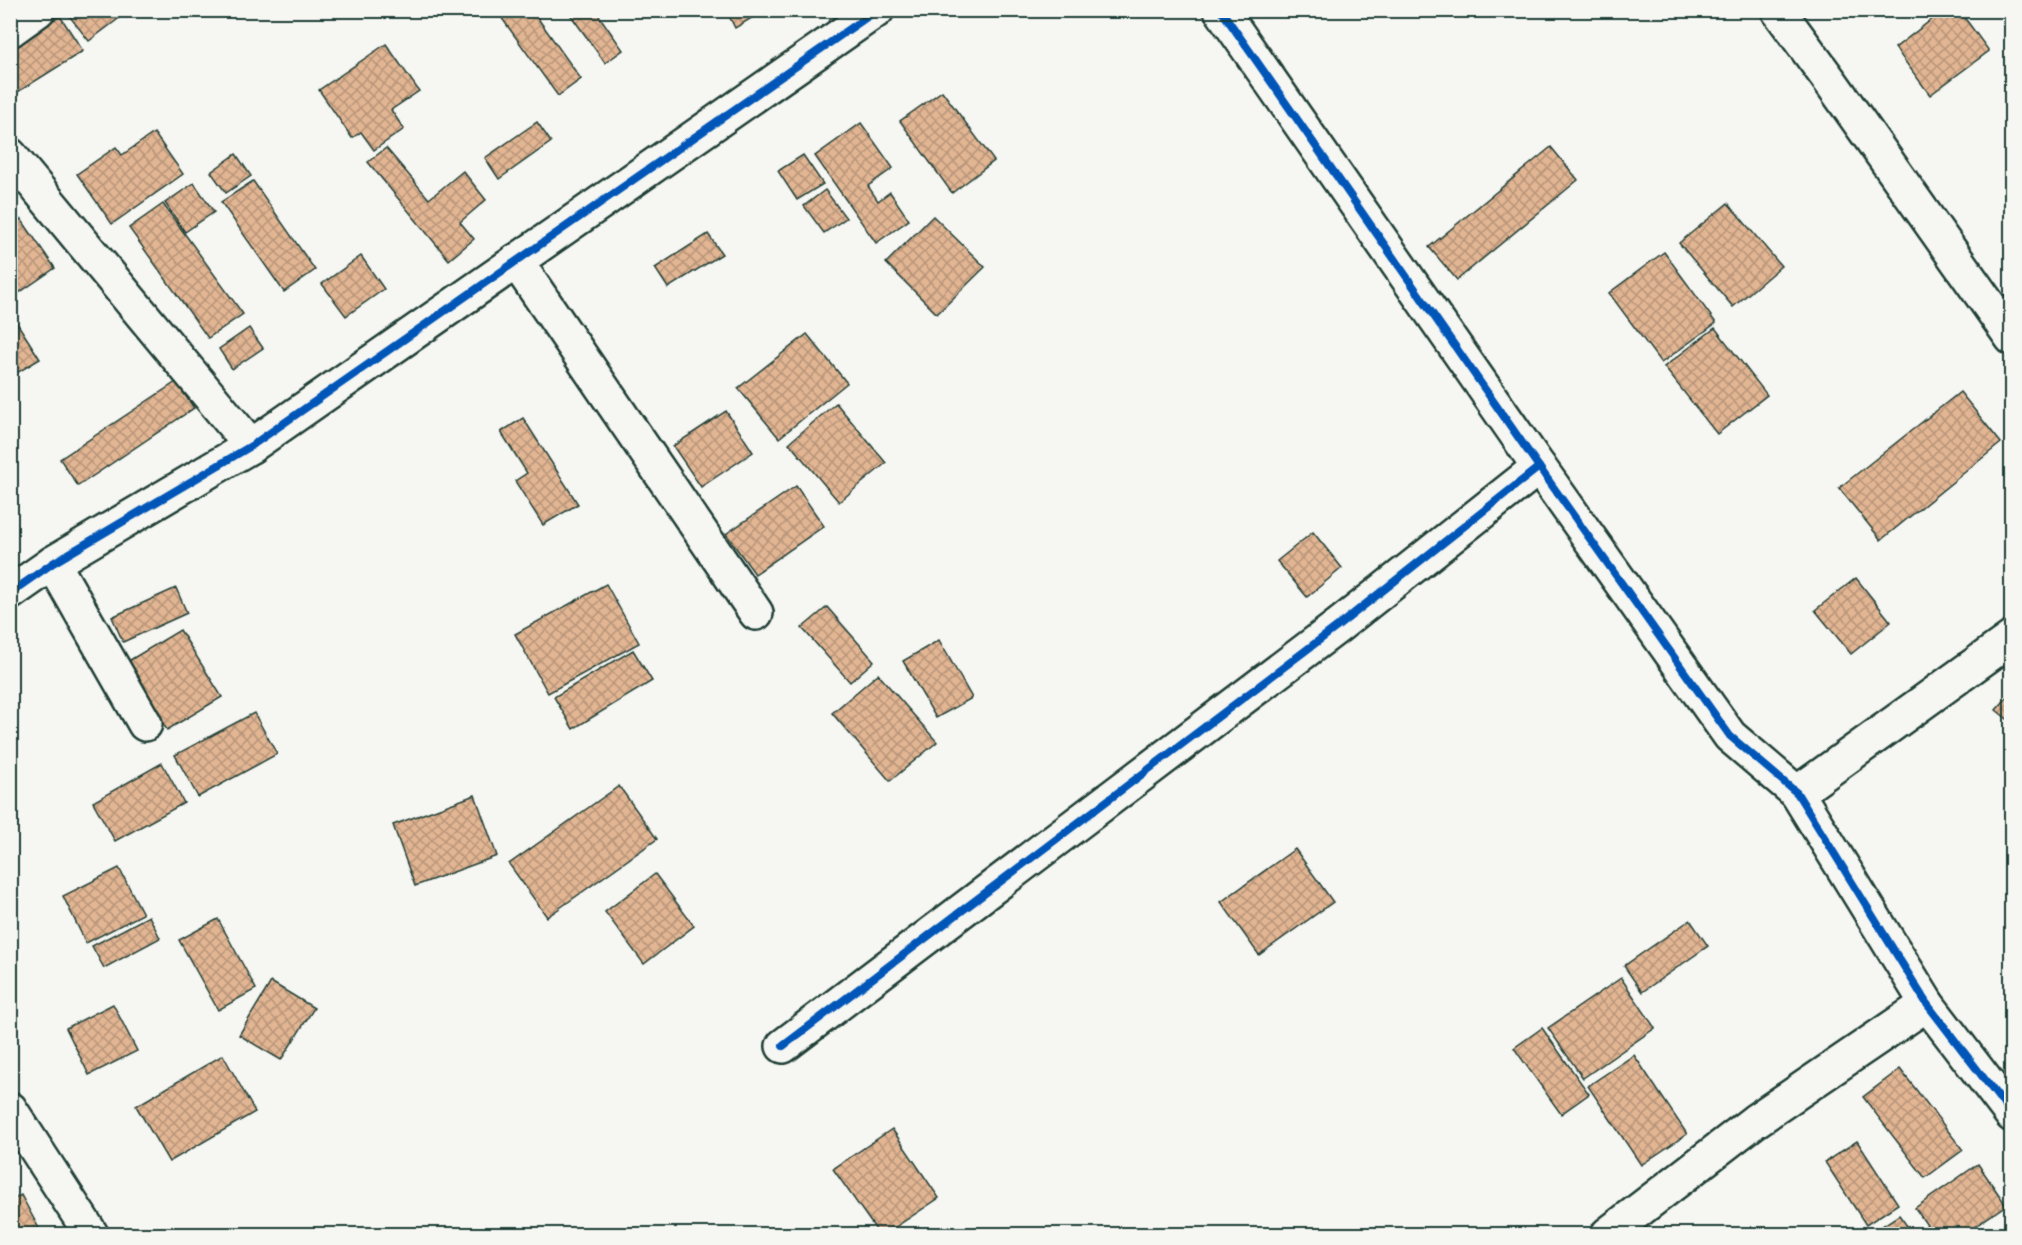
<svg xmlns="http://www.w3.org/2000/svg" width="2022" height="1245" viewBox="0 0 2022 1245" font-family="Dekko,sans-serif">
	<defs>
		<pattern id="building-cross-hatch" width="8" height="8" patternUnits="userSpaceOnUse" patternTransform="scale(1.5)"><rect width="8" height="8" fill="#e2b593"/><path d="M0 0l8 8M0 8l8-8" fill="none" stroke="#b79479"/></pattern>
	</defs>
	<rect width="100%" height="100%" fill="#f6f6f2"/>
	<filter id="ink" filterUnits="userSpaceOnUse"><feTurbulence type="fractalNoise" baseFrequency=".0167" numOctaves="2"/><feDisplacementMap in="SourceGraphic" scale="12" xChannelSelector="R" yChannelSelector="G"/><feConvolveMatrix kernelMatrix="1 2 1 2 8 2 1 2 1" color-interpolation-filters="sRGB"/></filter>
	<g filter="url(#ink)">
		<g fill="url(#building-cross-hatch)" stroke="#1f3d34" stroke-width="1.5">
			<path d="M 79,10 L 130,10 L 89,41 L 70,17 Z"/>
			<path d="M 496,10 L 532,10 L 581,79 L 558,96 Z"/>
			<path d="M 567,10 L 595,10 L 623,50 L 605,63 Z"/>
			<path d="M 726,10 L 765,10 L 735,28 Z"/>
			<path d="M 1944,10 L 1959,10 L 1989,51 L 1930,95 L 1895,48 Z"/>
			<path d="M 60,16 L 83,51 L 10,97 L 10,47 Z"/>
			<path d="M 386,44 L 419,91 L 391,110 L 404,129 L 374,150 L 361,132 L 352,138 L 319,90 Z"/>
			<path d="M 942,91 L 994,161 L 952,193 L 900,121 Z"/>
			<path d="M 537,122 L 551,142 L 499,179 L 485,158 Z"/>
			<path d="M 861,123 L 893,168 L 868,186 L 878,201 L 890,192 L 909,220 L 876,243 L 815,156 Z"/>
			<path d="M 154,133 L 183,174 L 112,224 L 77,174 L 116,147 L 122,155 Z"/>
			<path d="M 1551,147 L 1578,180 L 1457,280 L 1429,247 Z"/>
			<path d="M 386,148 L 429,199 L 463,171 L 486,200 L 460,222 L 474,239 L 449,260 L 368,162 Z"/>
			<path d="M 236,154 L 251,176 L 226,193 L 211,172 Z"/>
			<path d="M 803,155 L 823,184 L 797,200 L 778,171 Z"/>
			<path d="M 253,181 L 315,270 L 284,292 L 221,202 Z"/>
			<path d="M 194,183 L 214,212 L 185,232 L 165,203 Z"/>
			<path d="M 825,190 L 846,218 L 824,233 L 804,206 Z"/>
			<path d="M 1728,203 L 1781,266 L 1733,307 L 1679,243 Z"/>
			<path d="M 163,204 L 243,314 L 208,338 L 129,228 Z"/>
			<path d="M 933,216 L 985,267 L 937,314 L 886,263 Z"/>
			<path d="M 21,219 L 55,268 L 10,299 L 10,227 Z"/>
			<path d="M 708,234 L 722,254 L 668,288 L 655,268 Z"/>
			<path d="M 1664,252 L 1716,323 L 1661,363 L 1609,293 Z"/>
			<path d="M 361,256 L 384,289 L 346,316 L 322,284 Z"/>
			<path d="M 10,312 L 40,359 L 10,377 Z"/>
			<path d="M 249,328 L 263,348 L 232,369 L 219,349 Z"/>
			<path d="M 1715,328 L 1767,395 L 1717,434 L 1664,367 Z"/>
			<path d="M 807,334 L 847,383 L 779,438 L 738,388 Z"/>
			<path d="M 176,382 L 194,408 L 78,486 L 60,459 Z"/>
			<path d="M 1960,392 L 2001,443 L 1881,540 L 1839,488 Z"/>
			<path d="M 836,403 L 886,463 L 839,502 L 789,443 Z"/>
			<path d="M 726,411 L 753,452 L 701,487 L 673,446 Z"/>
			<path d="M 523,418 L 578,504 L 543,525 L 515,481 L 527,473 L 501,432 Z"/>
			<path d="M 796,486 L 824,526 L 755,574 L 726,534 Z"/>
			<path d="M 1313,532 L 1342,568 L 1307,597 L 1277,561 Z"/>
			<path d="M 1856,578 L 1891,622 L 1851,654 L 1815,610 Z"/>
			<path d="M 606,584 L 639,643 L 548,693 L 515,634 Z"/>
			<path d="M 176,588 L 187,613 L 123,642 L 112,617 Z"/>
			<path d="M 827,607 L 874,661 L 850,682 L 802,628 Z"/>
			<path d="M 180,630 L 222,697 L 167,730 L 125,663 Z"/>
			<path d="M 939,640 L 972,698 L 936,718 L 903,661 Z"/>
			<path d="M 633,650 L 652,681 L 573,729 L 554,697 Z"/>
			<path d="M 878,674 L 937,742 L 890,781 L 832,713 Z"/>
			<path d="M 2012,692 L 2012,723 L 1996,710 Z"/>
			<path d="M 254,713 L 277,754 L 198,797 L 175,755 Z"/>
			<path d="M 162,763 L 184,803 L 115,841 L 93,802 Z"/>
			<path d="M 619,786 L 657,839 L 547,917 L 509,864 Z"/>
			<path d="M 475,795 L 497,856 L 415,886 L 393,825 Z"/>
			<path d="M 1295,849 L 1333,902 L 1259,955 L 1221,902 Z"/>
			<path d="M 119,868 L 143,914 L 86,943 L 63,896 Z"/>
			<path d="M 655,874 L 694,926 L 644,964 L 605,912 Z"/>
			<path d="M 149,916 L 160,938 L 104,968 L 92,946 Z"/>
			<path d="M 218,919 L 256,989 L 218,1010 L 179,940 Z"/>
			<path d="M 1690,920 L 1708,946 L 1642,992 L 1624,966 Z"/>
			<path d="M 1621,978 L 1655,1028 L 1583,1078 L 1548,1028 Z"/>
			<path d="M 271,982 L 314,1008 L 281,1060 L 239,1035 Z"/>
			<path d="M 113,1004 L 137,1051 L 89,1075 L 66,1028 Z"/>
			<path d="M 1542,1028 L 1589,1094 L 1561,1114 L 1514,1048 Z"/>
			<path d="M 223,1055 L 255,1112 L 169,1162 L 136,1106 Z"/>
			<path d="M 1634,1055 L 1687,1134 L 1641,1165 L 1588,1086 Z"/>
			<path d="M 1900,1069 L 1963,1150 L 1925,1178 L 1863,1097 Z"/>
			<path d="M 892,1129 L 939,1198 L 885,1234 L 879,1234 L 833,1169 Z"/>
			<path d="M 1857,1141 L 1898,1204 L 1866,1225 L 1825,1162 Z"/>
			<path d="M 1978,1164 L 2006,1205 L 1964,1234 L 1933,1234 L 1915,1208 Z"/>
			<path d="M 21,1195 L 42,1234 L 10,1234 L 10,1201 Z"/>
			<path d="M 1899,1215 L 1913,1234 L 1870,1234 Z"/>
			<path d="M 2012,1224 L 2012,1234 L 1995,1234 Z"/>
		</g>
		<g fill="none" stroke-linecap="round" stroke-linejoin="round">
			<g stroke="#1f3d34" stroke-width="38">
				<g id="minor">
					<path d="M 1221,10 L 1539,467 L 1730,736 L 1797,793 L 1927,1004 L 2012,1115"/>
					<path d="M 1778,10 L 1833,85 L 2012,338"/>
					<path d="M 10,30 L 38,10"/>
					<path d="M 10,155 L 251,446"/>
					<path d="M 516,261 L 756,613"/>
					<path d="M 53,563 L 145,724"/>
					<path d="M 1797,793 L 2012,638"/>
					<path d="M 783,1046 L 1338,626 L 1539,467"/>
					<path d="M 10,1109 L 91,1234"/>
					<path d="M 1608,1234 L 1755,1121 L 1927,1004"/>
				</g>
			</g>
			<g stroke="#1f3d34" stroke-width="38">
				<path id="tertiary" d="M 10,593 L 53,563 L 251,446 L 877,10"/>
			</g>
			<use href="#minor" stroke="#f6f6f2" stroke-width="33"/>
			<use href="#tertiary" stroke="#f6f6f2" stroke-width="33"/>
			<g stroke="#f6f6f2" stroke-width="11">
				<g id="cycleway">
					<path d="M 1221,10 L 1539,467 L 1730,736 L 1797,793 L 1927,1004 L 2012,1115"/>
					<path d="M 10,593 L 53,563 L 251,446 L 877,10"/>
					<path d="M 783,1046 L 1338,626 L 1539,467"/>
				</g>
			</g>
			<use href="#cycleway" stroke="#0057b8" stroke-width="8"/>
		</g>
	</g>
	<rect width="2022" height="1245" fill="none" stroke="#f6f6f2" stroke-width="36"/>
	<rect x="18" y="18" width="1986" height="1209" fill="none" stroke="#1f3d34" stroke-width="2" filter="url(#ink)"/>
</svg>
